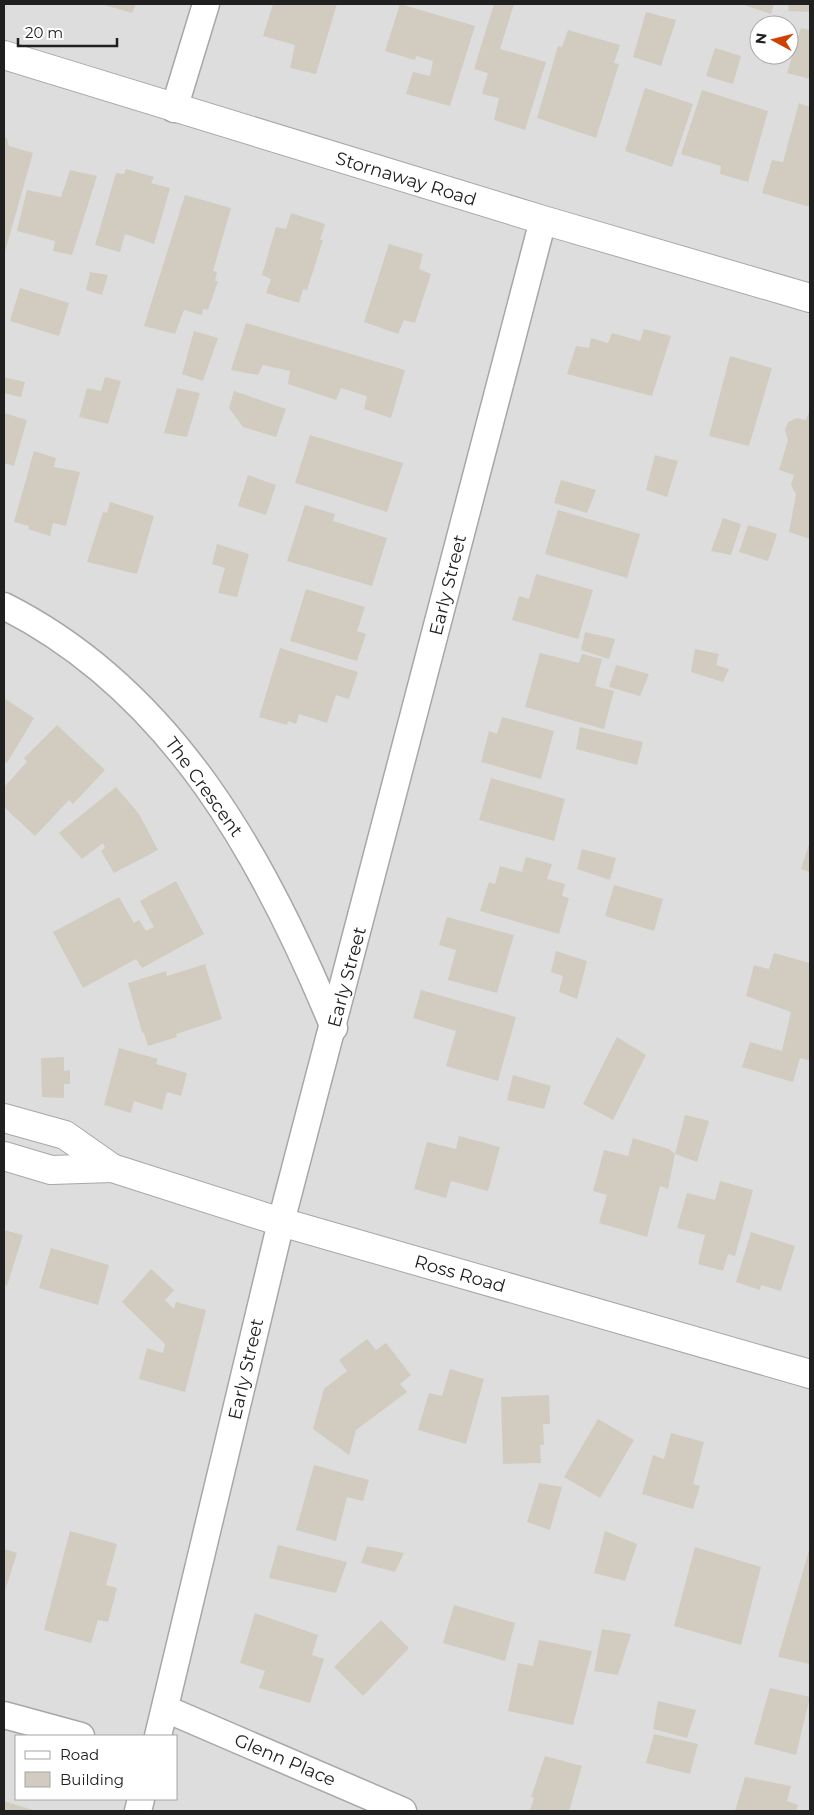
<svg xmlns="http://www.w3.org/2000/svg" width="814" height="1815" viewBox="0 0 814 1815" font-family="Montserrat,sans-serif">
	<rect width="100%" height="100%" fill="#f1f0e6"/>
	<path fill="#dedddd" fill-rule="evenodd" d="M 4,4 L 810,4 L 810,1811 L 4,1811 ZM 759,25 L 789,25 L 789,55 L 759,55 ZM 16,1736 L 176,1736 L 176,1799 L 16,1799 Z"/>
	<g fill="#d1ccbf">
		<path d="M 101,4 L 136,4 L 132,13 Z"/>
		<path d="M 273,4 L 337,4 L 316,74 L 290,68 L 295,45 L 263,36 Z"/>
		<path d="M 400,4 L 475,26 L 450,106 L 406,94 L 413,72 L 430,76 L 433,61 L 416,56 L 415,60 L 385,51 Z"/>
		<path d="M 494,4 L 514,4 L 500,49 L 546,62 L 525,130 L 494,120 L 499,98 L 482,94 L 488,73 L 474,69 Z"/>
		<path d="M 741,4 L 774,4 L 771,14 Z"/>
		<path d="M 789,4 L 810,4 L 810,12 L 788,11 Z"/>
		<path d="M 646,12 L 676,20 L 661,66 L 633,57 Z"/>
		<path d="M 801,28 L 810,30 L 810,79 L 787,73 Z"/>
		<path d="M 568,30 L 620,45 L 614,63 L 619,64 L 596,138 L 537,118 L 558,46 L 562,47 Z"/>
		<path d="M 715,48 L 741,56 L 733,84 L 706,76 Z"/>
		<path d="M 645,88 L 693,104 L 672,167 L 625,151 Z"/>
		<path d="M 702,90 L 768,111 L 748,182 L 720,174 L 721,166 L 681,154 Z"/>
		<path d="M 799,103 L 810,107 L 810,207 L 762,193 L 772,160 L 783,162 Z"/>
		<path d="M 4,137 L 7,138 L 9,146 L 33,153 L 4,255 Z"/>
		<path d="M 126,169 L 154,177 L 151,183 L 170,188 L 154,244 L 125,234 L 120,252 L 95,245 L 116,173 L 124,174 Z"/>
		<path d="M 70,170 L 97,176 L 72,255 L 53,251 L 55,241 L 17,231 L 27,190 L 61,197 Z"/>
		<path d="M 185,195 L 231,208 L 213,271 L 217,272 L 215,281 L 218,281 L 208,310 L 203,309 L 202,315 L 184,310 L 175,334 L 144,326 Z"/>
		<path d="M 291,213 L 325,224 L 320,240 L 323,240 L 307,290 L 303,289 L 299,303 L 266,293 L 271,279 L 262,275 L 276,227 L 286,229 Z"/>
		<path d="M 389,244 L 423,254 L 419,269 L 431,274 L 415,323 L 404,320 L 398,334 L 364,322 Z"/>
		<path d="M 90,272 L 108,275 L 102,295 L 86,290 Z"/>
		<path d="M 20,288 L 69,303 L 59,336 L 10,321 Z"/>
		<path d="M 246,323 L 405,370 L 391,418 L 364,409 L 367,396 L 341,388 L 336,400 L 288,384 L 290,371 L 263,365 L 258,375 L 231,370 Z"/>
		<path d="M 644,329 L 671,336 L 652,396 L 567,374 L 576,346 L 589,348 L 591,338 L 608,343 L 612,333 L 640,341 Z"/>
		<path d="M 194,331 L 218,338 L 203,381 L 182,374 Z"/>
		<path d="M 730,356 L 772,368 L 749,446 L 709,436 Z"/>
		<path d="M 4,377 L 25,382 L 21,397 L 4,393 Z"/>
		<path d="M 105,377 L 121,381 L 108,424 L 79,417 L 87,388 L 101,391 Z"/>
		<path d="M 177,388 L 200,393 L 187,437 L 164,433 Z"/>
		<path d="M 234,391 L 286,409 L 276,437 L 243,427 L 229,408 Z"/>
		<path d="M 810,409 L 810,539 L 789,532 L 796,494 L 791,485 L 794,475 L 779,470 L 788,440 L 785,430 L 788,422 L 797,418 L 806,420 Z"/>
		<path d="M 4,413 L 27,420 L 14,466 L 4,463 Z"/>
		<path d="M 310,435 L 403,463 L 387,512 L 295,483 Z"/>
		<path d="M 34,451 L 56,458 L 54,467 L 80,472 L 66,526 L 53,523 L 50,536 L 28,529 L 29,526 L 14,522 Z"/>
		<path d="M 655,455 L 678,461 L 667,497 L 646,490 Z"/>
		<path d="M 248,475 L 276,485 L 266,515 L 238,506 Z"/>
		<path d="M 561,480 L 596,490 L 587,513 L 554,503 Z"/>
		<path d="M 110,502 L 154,516 L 137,574 L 87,562 L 103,512 L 107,513 Z"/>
		<path d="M 305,505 L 335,514 L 333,521 L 387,538 L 372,586 L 287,561 Z"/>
		<path d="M 558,510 L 640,534 L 627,578 L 545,554 Z"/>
		<path d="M 723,518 L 741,524 L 731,555 L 711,551 Z"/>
		<path d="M 748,525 L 777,534 L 768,561 L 739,552 Z"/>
		<path d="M 217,544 L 249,554 L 237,597 L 218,593 L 225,568 L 212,564 Z"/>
		<path d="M 536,574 L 593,590 L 578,639 L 512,620 L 519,596 L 529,599 Z"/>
		<path d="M 306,589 L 365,607 L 357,631 L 366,634 L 357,661 L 290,641 Z"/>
		<path d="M 585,632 L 615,639 L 609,659 L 581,650 Z"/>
		<path d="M 280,648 L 358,672 L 349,699 L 336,695 L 327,723 L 299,714 L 296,724 L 288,721 L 287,725 L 259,717 Z"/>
		<path d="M 695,649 L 719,654 L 716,665 L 729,669 L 723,682 L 691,672 Z"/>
		<path d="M 540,653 L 579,663 L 582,654 L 602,659 L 595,686 L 614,691 L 604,729 L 525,707 Z"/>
		<path d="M 616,665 L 649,674 L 640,696 L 609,687 Z"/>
		<path d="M 4,698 L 34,718 L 7,763 L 4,761 Z"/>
		<path d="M 502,717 L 554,731 L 541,779 L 481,762 L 489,731 L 497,734 Z"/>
		<path d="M 57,725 L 105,770 L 73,804 L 69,800 L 35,836 L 4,807 L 4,787 L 27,762 L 24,758 Z"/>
		<path d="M 580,727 L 643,742 L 637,765 L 576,749 Z"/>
		<path d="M 491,778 L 565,799 L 554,841 L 479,820 Z"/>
		<path d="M 116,787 L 139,814 L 158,850 L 114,873 L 101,851 L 105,848 L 103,843 L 82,859 L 59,833 Z"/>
		<path d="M 810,841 L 810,872 L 801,869 Z"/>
		<path d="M 582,849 L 616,858 L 610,880 L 577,869 Z"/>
		<path d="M 526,857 L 552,864 L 547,879 L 565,884 L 562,896 L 569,898 L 559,934 L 480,911 L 489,882 L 495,884 L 500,866 L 522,872 Z"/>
		<path d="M 176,881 L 204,934 L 142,968 L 136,959 L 83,988 L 53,932 L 119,897 L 134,923 L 139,920 L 146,931 L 154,927 L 140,901 Z"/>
		<path d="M 614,885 L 663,899 L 654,931 L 605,916 Z"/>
		<path d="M 447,917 L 514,935 L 497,993 L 448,980 L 456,950 L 439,945 Z"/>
		<path d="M 556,951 L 587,961 L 577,999 L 559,992 L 563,976 L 551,972 Z"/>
		<path d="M 774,953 L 810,963 L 810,1061 L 800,1058 L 793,1082 L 742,1067 L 750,1042 L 782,1051 L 791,1012 L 746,996 L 754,965 L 769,969 Z"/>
		<path d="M 205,964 L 222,1019 L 176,1034 L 177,1037 L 148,1046 L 144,1033 L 142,1032 L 128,983 L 166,971 L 167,976 Z"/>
		<path d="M 421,990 L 516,1017 L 498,1081 L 446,1066 L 456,1031 L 413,1018 Z"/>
		<path d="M 617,1037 L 646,1055 L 613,1120 L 583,1104 Z"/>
		<path d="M 119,1048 L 158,1059 L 156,1064 L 187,1073 L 181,1096 L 167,1092 L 162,1110 L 134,1101 L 131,1113 L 104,1105 Z"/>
		<path d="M 64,1057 L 64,1071 L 70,1070 L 70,1084 L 64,1084 L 64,1098 L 42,1097 L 41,1058 Z"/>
		<path d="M 513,1075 L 551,1086 L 544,1109 L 507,1100 Z"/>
		<path d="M 685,1115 L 709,1121 L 697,1162 L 675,1154 Z"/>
		<path d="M 459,1136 L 500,1147 L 488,1191 L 451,1181 L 446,1198 L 414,1189 L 427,1142 L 456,1149 Z"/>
		<path d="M 633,1138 L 669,1149 L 675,1154 L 668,1189 L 660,1186 L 647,1237 L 599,1223 L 607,1195 L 593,1191 L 604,1150 L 628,1156 Z"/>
		<path d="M 720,1181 L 753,1190 L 735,1256 L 728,1254 L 723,1271 L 698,1264 L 705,1235 L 677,1228 L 687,1193 L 715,1200 Z"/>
		<path d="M 4,1230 L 23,1235 L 7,1286 L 4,1285 Z"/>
		<path d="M 751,1232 L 795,1246 L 781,1291 L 761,1285 L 760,1290 L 736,1282 Z"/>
		<path d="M 51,1248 L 109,1265 L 98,1305 L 39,1288 Z"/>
		<path d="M 151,1269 L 174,1290 L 165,1300 L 174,1309 L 176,1302 L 206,1310 L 185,1392 L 139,1379 L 147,1348 L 163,1353 L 165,1344 L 122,1302 Z"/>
		<path d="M 367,1339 L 376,1350 L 386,1343 L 411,1375 L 400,1384 L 407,1392 L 356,1430 L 349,1455 L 313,1429 L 324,1389 L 347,1371 L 339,1360 Z"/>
		<path d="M 450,1369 L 484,1379 L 466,1444 L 418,1430 L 429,1393 L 442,1396 Z"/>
		<path d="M 549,1395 L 550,1424 L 543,1424 L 544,1445 L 540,1445 L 541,1463 L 503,1464 L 501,1397 Z"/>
		<path d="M 598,1419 L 634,1440 L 600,1498 L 564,1477 Z"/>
		<path d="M 671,1433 L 704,1442 L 693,1484 L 700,1486 L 693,1509 L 642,1494 L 653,1455 L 664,1459 Z"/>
		<path d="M 314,1465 L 369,1480 L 363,1501 L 347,1497 L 336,1541 L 296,1530 Z"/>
		<path d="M 539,1483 L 562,1487 L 550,1530 L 527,1522 Z"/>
		<path d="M 70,1531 L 117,1544 L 106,1585 L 117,1588 L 108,1622 L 98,1620 L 91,1643 L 44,1630 Z"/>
		<path d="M 605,1531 L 637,1544 L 625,1581 L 594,1573 Z"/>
		<path d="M 278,1545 L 347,1562 L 336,1593 L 269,1578 Z"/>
		<path d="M 367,1546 L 404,1553 L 395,1572 L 361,1563 Z"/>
		<path d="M 695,1547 L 761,1567 L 741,1645 L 674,1626 Z"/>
		<path d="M 810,1547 L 810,1664 L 778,1657 Z"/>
		<path d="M 4,1549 L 17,1553 L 4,1594 Z"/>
		<path d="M 454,1605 L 515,1623 L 505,1661 L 443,1643 Z"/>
		<path d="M 255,1613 L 318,1635 L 312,1655 L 324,1659 L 310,1703 L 259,1688 L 265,1671 L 240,1663 Z"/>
		<path d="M 381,1620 L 409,1648 L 363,1696 L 334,1667 Z"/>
		<path d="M 602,1629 L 631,1634 L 618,1675 L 594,1671 Z"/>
		<path d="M 539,1640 L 592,1651 L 573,1725 L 508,1711 L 518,1663 L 533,1666 Z"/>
		<path d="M 770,1688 L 810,1697 L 796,1755 L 754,1744 Z"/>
		<path d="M 658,1701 L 696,1710 L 687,1738 L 653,1729 Z"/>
		<path d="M 654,1734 L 698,1744 L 690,1774 L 646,1763 Z"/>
		<path d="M 545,1756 L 582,1766 L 569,1811 L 530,1811 L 534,1798 L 531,1797 Z"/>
		<path d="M 745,1777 L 791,1786 L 787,1801 L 798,1805 L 796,1811 L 735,1811 Z"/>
		<path d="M 4,1801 L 36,1811 L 4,1811 Z"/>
	</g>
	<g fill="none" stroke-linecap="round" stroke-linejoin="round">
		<g stroke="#a7a7a7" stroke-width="29">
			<g id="minor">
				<path d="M 174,109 L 206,4"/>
				<path d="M 4,606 C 173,691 265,860 334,1028"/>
				<path d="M 166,1709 L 403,1811"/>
				<path d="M 4,1715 L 81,1736"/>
				<path d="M 158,1736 L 281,1222 L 543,220"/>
				<path d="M 138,1811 L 141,1799"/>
			</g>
		</g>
		<g stroke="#a7a7a7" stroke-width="30">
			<g id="tertiary">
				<path d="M 4,55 L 543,220 L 810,298"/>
				<path d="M 4,1118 L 65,1135 L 112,1168 L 281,1222 L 810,1374"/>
				<path d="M 4,1156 L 51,1170 L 112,1168"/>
			</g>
		</g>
		<use href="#minor" stroke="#fff" stroke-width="26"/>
		<use href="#tertiary" stroke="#fff" stroke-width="28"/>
	</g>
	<g text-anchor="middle" stroke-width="4" stroke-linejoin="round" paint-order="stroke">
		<g font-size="18" fill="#202020" stroke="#fff">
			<text transform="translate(406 179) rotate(17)" y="6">Stornaway Road</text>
			<text transform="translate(448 585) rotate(-76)" y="6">Early Street</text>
			<text transform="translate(204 787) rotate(54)" y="6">The Crescent</text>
			<text transform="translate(347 977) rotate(-75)" y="6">Early Street</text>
			<text transform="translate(460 1274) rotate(16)" y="6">Ross Road</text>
			<text transform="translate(246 1369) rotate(-77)" y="6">Early Street</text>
			<text transform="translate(285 1760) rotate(23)" y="6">Glenn Place</text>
		</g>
	</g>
	<rect width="814" height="1815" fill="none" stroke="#202020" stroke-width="10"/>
	<rect x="15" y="1735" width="162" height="65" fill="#ffffff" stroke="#a6a6a6"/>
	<rect x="25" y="1751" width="25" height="8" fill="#ffffff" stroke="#a6a6a6"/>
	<text x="60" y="1760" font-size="15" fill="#202020">Road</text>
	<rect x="25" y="1772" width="25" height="15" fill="#d1ccbf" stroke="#a6a6a6"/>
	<text x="60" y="1785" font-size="15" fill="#202020">Building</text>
	<g transform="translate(774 40) rotate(277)"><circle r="24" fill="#ffffff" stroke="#a6a6a6"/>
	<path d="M0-4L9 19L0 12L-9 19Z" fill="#cf4100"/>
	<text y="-8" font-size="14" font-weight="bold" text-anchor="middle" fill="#202020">N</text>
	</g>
	<path d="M18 38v8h99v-8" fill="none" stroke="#202020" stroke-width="2.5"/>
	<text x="25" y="38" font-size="15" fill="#202020" stroke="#ffffff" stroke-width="4" paint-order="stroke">20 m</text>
</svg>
